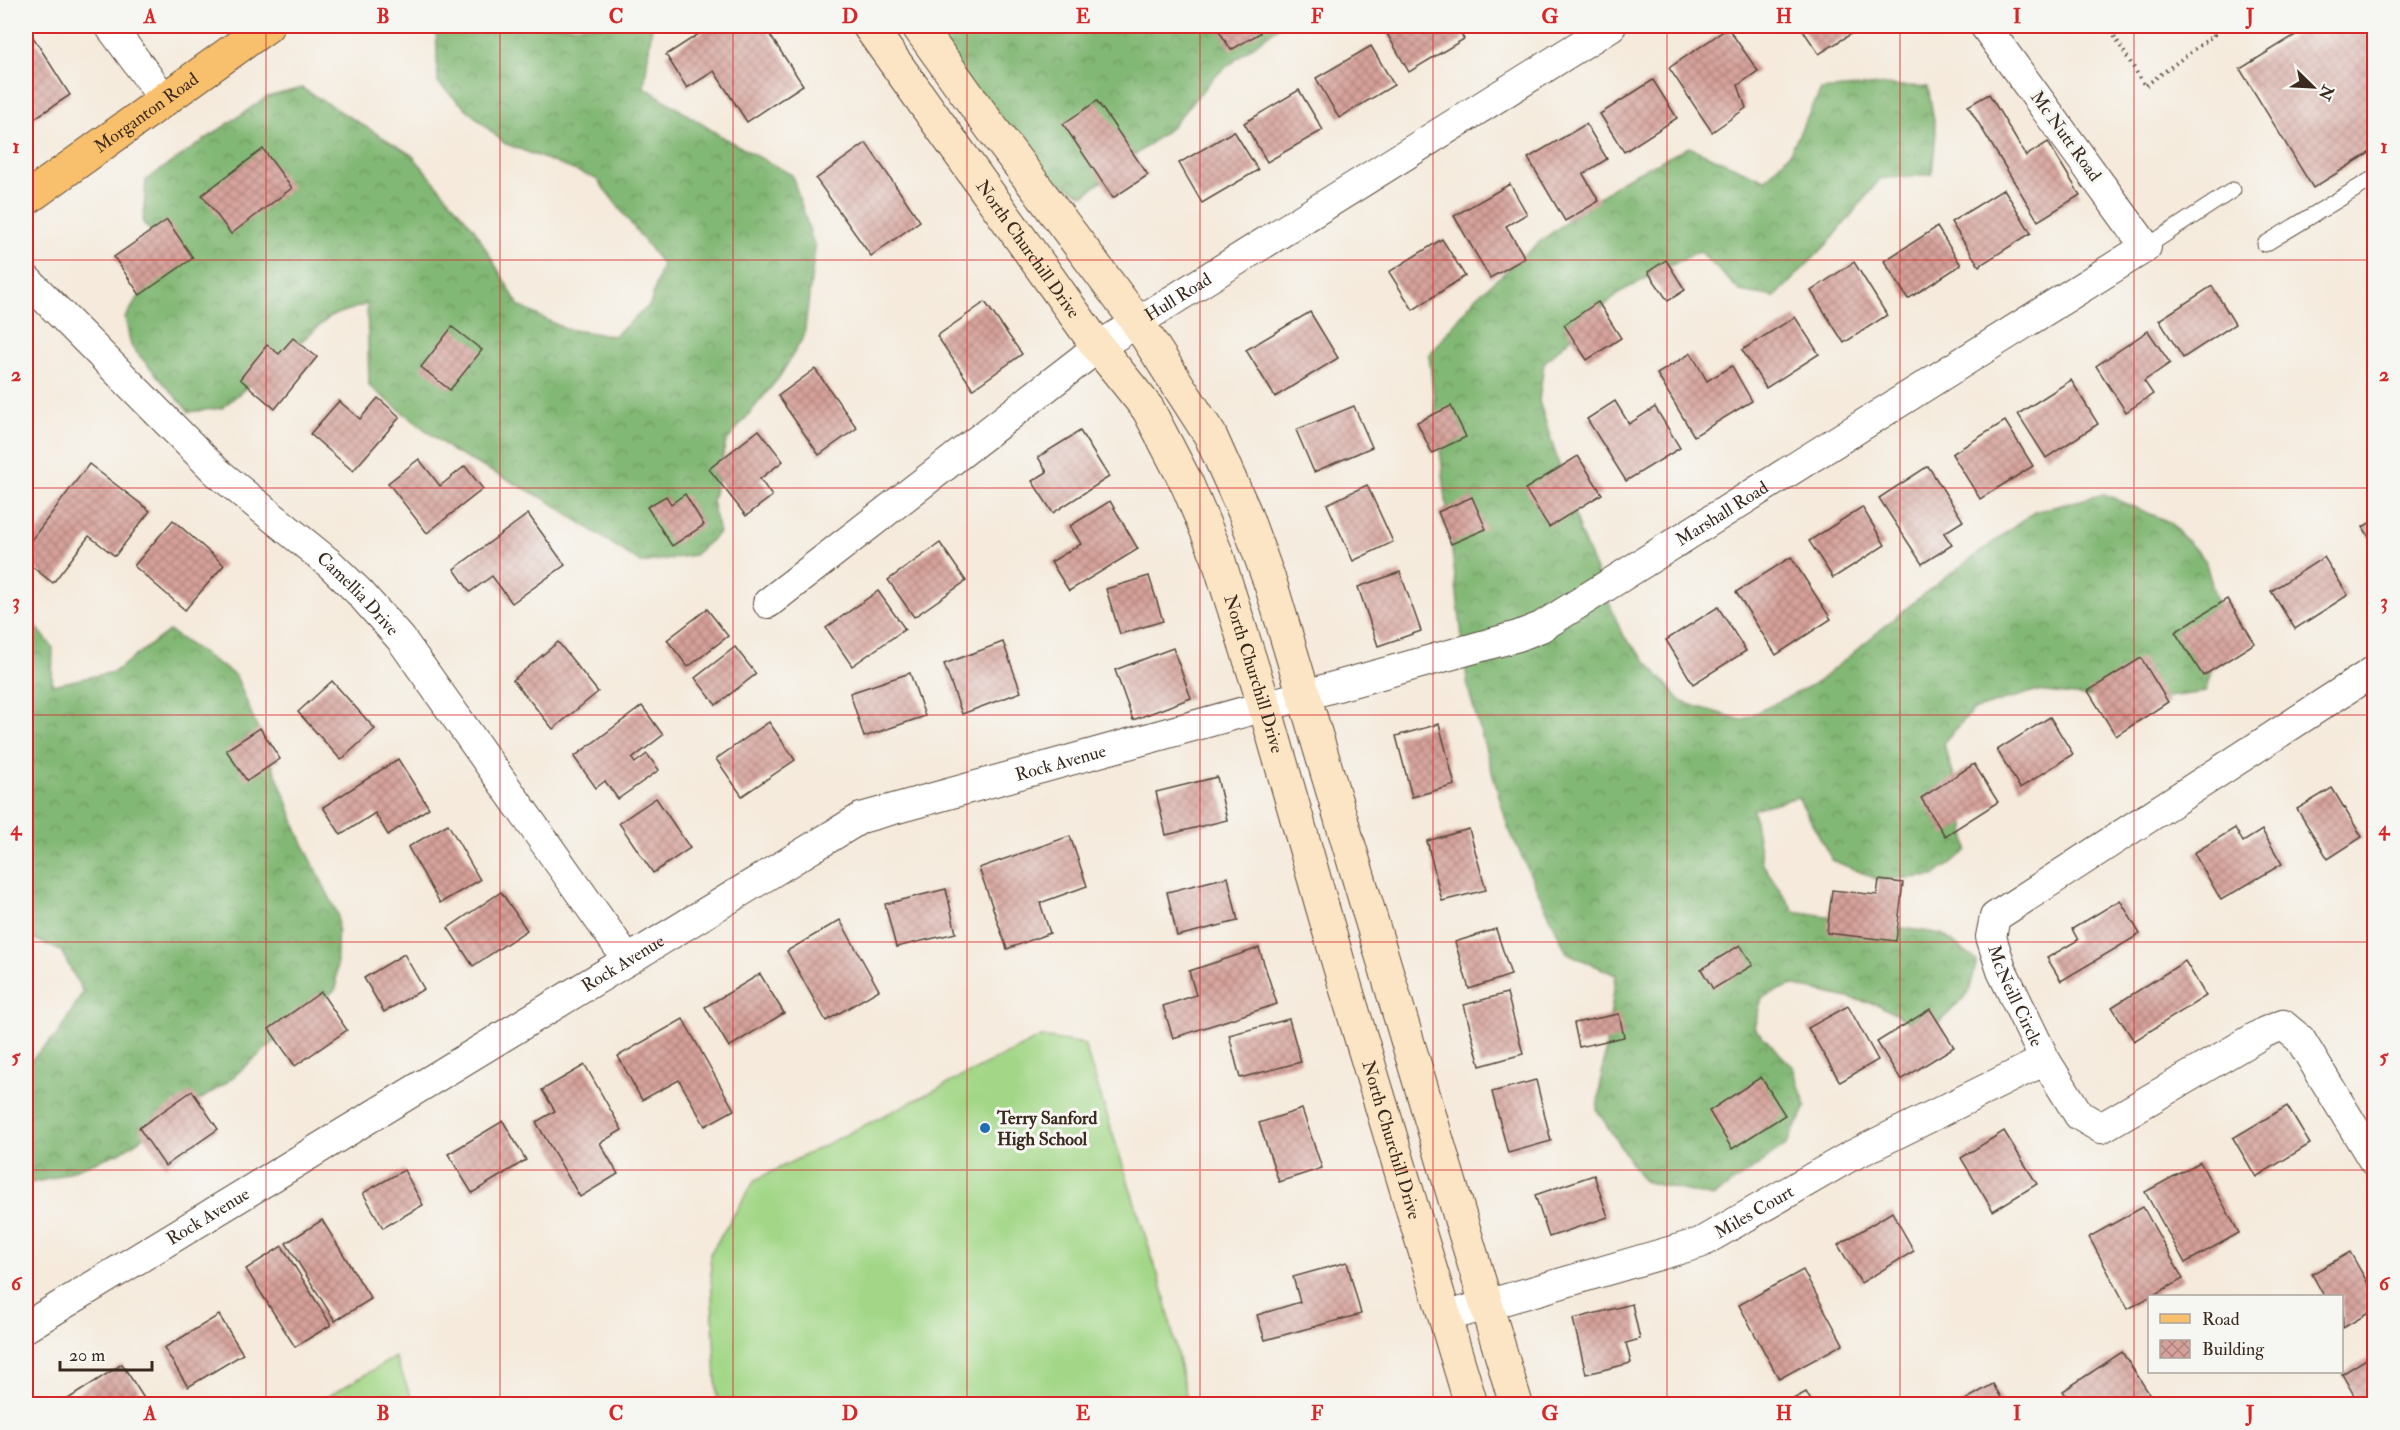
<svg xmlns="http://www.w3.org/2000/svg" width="2400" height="1430" viewBox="0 0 2400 1430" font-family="'IM FELL Double Pica',serif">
	<defs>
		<pattern id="forest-crowns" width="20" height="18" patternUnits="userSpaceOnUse" patternTransform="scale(1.5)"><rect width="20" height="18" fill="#82b874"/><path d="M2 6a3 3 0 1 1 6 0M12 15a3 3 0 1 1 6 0" fill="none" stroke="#6c965f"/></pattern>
		<pattern id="building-cross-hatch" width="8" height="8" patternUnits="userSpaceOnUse" patternTransform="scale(1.5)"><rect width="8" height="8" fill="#d6a19a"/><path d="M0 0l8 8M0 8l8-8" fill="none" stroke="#af837d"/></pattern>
	</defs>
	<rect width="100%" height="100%" fill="#f6f6f2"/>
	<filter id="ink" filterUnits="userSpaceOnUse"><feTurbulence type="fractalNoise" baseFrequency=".0167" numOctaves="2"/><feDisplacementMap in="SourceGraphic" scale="12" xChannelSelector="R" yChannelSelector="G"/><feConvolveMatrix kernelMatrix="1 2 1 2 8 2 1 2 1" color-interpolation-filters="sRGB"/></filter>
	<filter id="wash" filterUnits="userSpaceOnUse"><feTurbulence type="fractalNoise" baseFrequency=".008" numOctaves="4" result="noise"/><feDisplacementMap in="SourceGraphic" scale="24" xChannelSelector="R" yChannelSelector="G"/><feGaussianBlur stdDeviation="1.35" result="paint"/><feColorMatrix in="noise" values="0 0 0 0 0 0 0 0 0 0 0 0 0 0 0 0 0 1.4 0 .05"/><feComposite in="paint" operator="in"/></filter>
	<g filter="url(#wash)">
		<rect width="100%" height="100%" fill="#f5eadb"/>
		<g fill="url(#forest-crowns)" stroke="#5e7149" stroke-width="1.5">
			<path d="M 436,26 L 652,26 L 644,87 L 722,137 L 792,175 L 815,248 L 804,336 L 780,376 L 726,442 L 712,501 L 719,533 L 694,555 L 641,563 L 545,499 L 454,452 L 369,386 L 367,304 L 331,316 L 222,408 L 189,412 L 131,346 L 125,318 L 140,295 L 175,256 L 143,223 L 146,180 L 267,97 L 302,88 L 412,155 L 475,230 L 519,306 L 565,329 L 614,336 L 650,305 L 662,264 L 597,179 L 504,143 L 438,83 Z"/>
			<path d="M 926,26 L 1279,26 L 1215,76 L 1170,128 L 1084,195 L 1036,171 Z"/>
			<path d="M 1881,85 L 1928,87 L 1936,132 L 1932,174 L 1880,179 L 1832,239 L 1775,297 L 1740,291 L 1699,251 L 1618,293 L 1544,363 L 1539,401 L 1580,532 L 1622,634 L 1682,702 L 1742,720 L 1818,682 L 1921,596 L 2034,512 L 2104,494 L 2169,522 L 2205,560 L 2224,628 L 2205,692 L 2136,701 L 2035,691 L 1973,710 L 1943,743 L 1963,802 L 1967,851 L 1934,876 L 1879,880 L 1832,860 L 1798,797 L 1753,809 L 1762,863 L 1794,911 L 1942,934 L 1977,961 L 1969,992 L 1929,1033 L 1879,1005 L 1792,985 L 1762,997 L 1754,1028 L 1793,1067 L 1806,1107 L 1786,1145 L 1713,1197 L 1643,1181 L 1597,1110 L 1616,975 L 1567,953 L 1508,827 L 1468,688 L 1429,355 L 1477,296 L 1542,240 L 1626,178 L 1689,147 L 1765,180 L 1789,154 L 1821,90 Z"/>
			<path d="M 26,613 L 53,648 L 52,685 L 114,672 L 169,631 L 236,676 L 287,801 L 299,835 L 338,915 L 336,989 L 226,1083 L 121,1152 L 53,1178 L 26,1184 L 26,1064 L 58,1034 L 83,992 L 61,951 L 26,935 Z"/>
		</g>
		<g fill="#a3d787" stroke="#6f8052" stroke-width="1.5">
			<path d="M 1041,1037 L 1084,1044 L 1164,1294 L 1188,1404 L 717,1404 L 710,1254 L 755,1180 Z"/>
			<path d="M 395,1357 L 414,1404 L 315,1404 Z"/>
		</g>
		<g id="blocks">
			<g fill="url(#building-cross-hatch)">
				<path d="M 26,26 L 70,95 L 26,124 Z"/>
				<path d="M 711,26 L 764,26 L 803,85 L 747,122 L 714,71 L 687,88 L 666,55 Z"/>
				<path d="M 1216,26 L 1256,26 L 1260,33 L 1231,50 Z"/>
				<path d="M 1397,26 L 1456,26 L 1464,39 L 1409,72 L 1386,32 Z"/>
				<path d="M 1469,26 L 1484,26 L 1473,32 Z"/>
				<path d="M 1800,26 L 1864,26 L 1819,54 Z"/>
				<path d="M 2310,26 L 2374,26 L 2374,150 L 2313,188 L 2240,69 Z"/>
				<path d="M 1728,28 L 1758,71 L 1738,85 L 1746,108 L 1712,132 L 1669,68 Z"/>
				<path d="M 1371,46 L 1394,85 L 1339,118 L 1316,78 Z"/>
				<path d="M 1653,80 L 1677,118 L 1624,152 L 1600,114 Z"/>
				<path d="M 1299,90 L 1323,130 L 1267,162 L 1244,123 Z"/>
				<path d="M 1989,94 L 2026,156 L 2048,142 L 2080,195 L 2038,221 L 1968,106 Z"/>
				<path d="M 1097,101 L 1148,175 L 1113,198 L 1063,124 Z"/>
				<path d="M 1586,124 L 1607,159 L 1583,174 L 1599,201 L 1565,221 L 1528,158 Z"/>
				<path d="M 1234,131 L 1258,170 L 1202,203 L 1179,163 Z"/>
				<path d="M 866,143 L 920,221 L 871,256 L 816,179 Z"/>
				<path d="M 263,149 L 292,188 L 231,234 L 202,195 Z"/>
				<path d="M 1510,184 L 1527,214 L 1506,226 L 1525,258 L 1490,278 L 1454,216 Z"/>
				<path d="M 2004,189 L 2031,233 L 1979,266 L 1951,222 Z"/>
				<path d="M 167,220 L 193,258 L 140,295 L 114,257 Z"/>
				<path d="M 1937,227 L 1961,265 L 1908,299 L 1884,261 Z"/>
				<path d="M 1442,239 L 1465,276 L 1413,310 L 1389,272 Z"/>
				<path d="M 1666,260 L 1685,290 L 1668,301 L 1648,272 Z"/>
				<path d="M 1854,262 L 1887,315 L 1844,343 L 1811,291 Z"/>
				<path d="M 2212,286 L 2235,324 L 2183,358 L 2159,320 Z"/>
				<path d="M 985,302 L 1022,354 L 973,389 L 937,336 Z"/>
				<path d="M 1598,302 L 1621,338 L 1587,360 L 1564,325 Z"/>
				<path d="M 1310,312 L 1338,358 L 1275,397 L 1246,350 Z"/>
				<path d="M 1795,317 L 1819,354 L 1766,388 L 1742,350 Z"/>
				<path d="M 452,327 L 482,350 L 450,390 L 421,367 Z"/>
				<path d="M 2148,331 L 2170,363 L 2144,381 L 2153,394 L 2126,412 L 2096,366 Z"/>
				<path d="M 293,338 L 317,357 L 275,409 L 240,379 L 267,345 L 279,354 Z"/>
				<path d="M 1691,353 L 1707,381 L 1732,366 L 1752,401 L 1694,436 L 1657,374 Z"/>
				<path d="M 815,369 L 857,428 L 819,455 L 778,396 Z"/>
				<path d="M 2071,380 L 2098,424 L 2046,458 L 2018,414 Z"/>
				<path d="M 378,398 L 400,417 L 353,471 L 310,434 L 339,401 L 360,419 Z"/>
				<path d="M 1615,401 L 1629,424 L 1655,407 L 1680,448 L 1626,481 L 1587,419 Z"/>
				<path d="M 1354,406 L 1372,447 L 1314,472 L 1296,430 Z"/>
				<path d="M 1451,406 L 1466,437 L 1432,453 L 1417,422 Z"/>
				<path d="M 2005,421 L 2033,466 L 1980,499 L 1952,454 Z"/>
				<path d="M 759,430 L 783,461 L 760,479 L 772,496 L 746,516 L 709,469 Z"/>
				<path d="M 1080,431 L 1109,477 L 1053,513 L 1032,481 L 1047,472 L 1038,457 Z"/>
				<path d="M 1578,456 L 1602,494 L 1549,527 L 1525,489 Z"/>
				<path d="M 419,459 L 440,486 L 465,466 L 483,489 L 427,533 L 388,483 Z"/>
				<path d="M 89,464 L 150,511 L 115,556 L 89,536 L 53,583 L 26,562 L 26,547 Z"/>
				<path d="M 1928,466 L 1963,521 L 1944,533 L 1952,545 L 1922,564 L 1879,498 Z"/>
				<path d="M 1367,485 L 1393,542 L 1353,561 L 1327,504 Z"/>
				<path d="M 685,494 L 704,525 L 672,546 L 647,507 L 666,496 L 671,504 Z"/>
				<path d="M 1472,497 L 1486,529 L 1451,544 L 1438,512 Z"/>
				<path d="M 1110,501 L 1138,549 L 1069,591 L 1051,562 L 1081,544 L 1070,526 Z"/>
				<path d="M 1862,507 L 1885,545 L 1833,578 L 1809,541 Z"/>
				<path d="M 528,514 L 565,565 L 512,603 L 492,576 L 470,592 L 454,569 Z"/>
				<path d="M 173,520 L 224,565 L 185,610 L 134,566 Z"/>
				<path d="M 2374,520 L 2374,545 L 2363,527 Z"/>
				<path d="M 940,543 L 966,581 L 914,617 L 888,580 Z"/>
				<path d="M 1791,557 L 1831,619 L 1776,655 L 1736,592 Z"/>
				<path d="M 2324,557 L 2348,595 L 2295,629 L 2271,591 Z"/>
				<path d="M 1400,572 L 1421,631 L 1378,646 L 1358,587 Z"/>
				<path d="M 1149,576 L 1163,621 L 1120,634 L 1106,589 Z"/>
				<path d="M 878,591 L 905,629 L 852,666 L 826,628 Z"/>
				<path d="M 2227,599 L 2255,643 L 2203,676 L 2175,632 Z"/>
				<path d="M 1718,607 L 1746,651 L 1693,684 L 1666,640 Z"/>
				<path d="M 707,609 L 728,636 L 688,667 L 667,640 Z"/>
				<path d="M 558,642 L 598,692 L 553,729 L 513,680 Z"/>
				<path d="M 1003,642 L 1021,692 L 962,714 L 944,664 Z"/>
				<path d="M 735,647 L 756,674 L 716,705 L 695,678 Z"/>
				<path d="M 1173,648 L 1191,698 L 1133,720 L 1115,670 Z"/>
				<path d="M 2141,658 L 2168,702 L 2116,736 L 2088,691 Z"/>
				<path d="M 910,673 L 925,716 L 864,737 L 850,693 Z"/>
				<path d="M 332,681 L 375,729 L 341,760 L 298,712 Z"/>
				<path d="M 642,706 L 663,735 L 632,759 L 635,763 L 647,754 L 659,770 L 618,799 L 605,781 L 596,788 L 574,757 Z"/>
				<path d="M 2050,717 L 2073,754 L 2020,788 L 1997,750 Z"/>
				<path d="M 769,722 L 795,760 L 742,796 L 716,759 Z"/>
				<path d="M 1439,724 L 1455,785 L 1412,797 L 1396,736 Z"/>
				<path d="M 260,728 L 280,759 L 247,781 L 226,750 Z"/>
				<path d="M 398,759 L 429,808 L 388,835 L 375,813 L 341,835 L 323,807 Z"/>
				<path d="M 1974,764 L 1998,802 L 1945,836 L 1921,798 Z"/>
				<path d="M 1217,777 L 1227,820 L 1166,835 L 1156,792 Z"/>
				<path d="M 2332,788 L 2362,837 L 2328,859 L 2297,809 Z"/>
				<path d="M 656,798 L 690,848 L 653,873 L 619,823 Z"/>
				<path d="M 448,824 L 480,880 L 440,903 L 408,847 Z"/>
				<path d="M 2235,828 L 2243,842 L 2262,830 L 2282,864 L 2221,900 L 2194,853 Z"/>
				<path d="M 1469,829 L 1486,890 L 1442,901 L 1427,841 Z"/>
				<path d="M 1070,836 L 1087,886 L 1040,903 L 1050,933 L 1007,949 L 979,868 Z"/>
				<path d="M 1228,877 L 1238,921 L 1177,936 L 1167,892 Z"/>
				<path d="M 1879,880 L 1903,883 L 1896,941 L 1827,933 L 1832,890 L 1877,895 Z"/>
				<path d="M 946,889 L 956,933 L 896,947 L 885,904 Z"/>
				<path d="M 501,892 L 527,930 L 473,966 L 448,928 Z"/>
				<path d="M 2120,900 L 2140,934 L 2061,981 L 2047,958 L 2078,940 L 2072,929 Z"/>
				<path d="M 840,920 L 879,990 L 826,1021 L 787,951 Z"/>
				<path d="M 1496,929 L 1511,975 L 1469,989 L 1455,942 Z"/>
				<path d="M 1740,945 L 1753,965 L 1713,989 L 1701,969 Z"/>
				<path d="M 1259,948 L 1277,1004 L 1173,1038 L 1163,1006 L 1196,995 L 1189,971 Z"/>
				<path d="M 404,954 L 424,989 L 384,1012 L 364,978 Z"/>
				<path d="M 2185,961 L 2206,996 L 2134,1041 L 2112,1007 Z"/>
				<path d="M 760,974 L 784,1013 L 729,1047 L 705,1007 Z"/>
				<path d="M 321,992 L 347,1030 L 295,1066 L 269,1029 Z"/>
				<path d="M 1507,993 L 1523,1054 L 1480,1066 L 1464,1005 Z"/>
				<path d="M 1848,1006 L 1878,1060 L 1840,1082 L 1808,1028 Z"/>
				<path d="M 1930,1009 L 1954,1047 L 1901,1080 L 1877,1042 Z"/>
				<path d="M 1619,1014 L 1624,1037 L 1579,1047 L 1574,1023 Z"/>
				<path d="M 683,1019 L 734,1110 L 705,1126 L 679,1080 L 642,1100 L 618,1056 Z"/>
				<path d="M 1289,1019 L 1301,1062 L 1240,1078 L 1229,1035 Z"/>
				<path d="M 585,1065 L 622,1130 L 600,1143 L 618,1174 L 580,1197 L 536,1122 L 555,1111 L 542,1090 Z"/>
				<path d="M 1761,1077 L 1785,1115 L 1732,1149 L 1709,1111 Z"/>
				<path d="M 1536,1080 L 1551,1141 L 1508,1153 L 1492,1092 Z"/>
				<path d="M 192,1091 L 218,1129 L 165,1166 L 139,1128 Z"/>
				<path d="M 2287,1106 L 2310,1144 L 2256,1177 L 2233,1138 Z"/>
				<path d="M 1302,1109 L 1322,1168 L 1279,1182 L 1259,1123 Z"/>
				<path d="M 503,1121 L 526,1160 L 472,1193 L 448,1154 Z"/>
				<path d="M 2004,1131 L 2037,1184 L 1993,1211 L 1961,1158 Z"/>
				<path d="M 2200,1162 L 2239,1233 L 2185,1263 L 2145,1192 Z"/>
				<path d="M 404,1170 L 423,1205 L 383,1228 L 363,1193 Z"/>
				<path d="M 1594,1175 L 1608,1217 L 1549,1237 L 1535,1195 Z"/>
				<path d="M 2143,1207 L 2183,1279 L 2128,1309 L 2089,1237 Z"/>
				<path d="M 1892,1212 L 1914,1251 L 1861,1283 L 1838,1245 Z"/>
				<path d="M 322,1220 L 371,1299 L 335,1321 L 286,1243 Z"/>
				<path d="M 282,1246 L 331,1325 L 295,1347 L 246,1269 Z"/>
				<path d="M 2350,1252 L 2374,1294 L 2374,1310 L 2343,1328 L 2342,1296 L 2324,1296 L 2312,1274 Z"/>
				<path d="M 1347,1262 L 1361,1314 L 1265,1340 L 1257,1315 L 1300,1302 L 1293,1277 Z"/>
				<path d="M 1803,1270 L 1843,1344 L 1779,1379 L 1739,1305 Z"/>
				<path d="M 1632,1304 L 1640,1339 L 1626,1343 L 1631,1363 L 1586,1374 L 1573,1319 Z"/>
				<path d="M 219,1315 L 243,1354 L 188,1387 L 164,1348 Z"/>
				<path d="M 2122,1352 L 2156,1404 L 2071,1404 L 2063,1391 Z"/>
				<path d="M 2374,1354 L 2374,1404 L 2359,1404 L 2342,1374 Z"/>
				<path d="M 122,1364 L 147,1403 L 72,1404 L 68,1399 Z"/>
				<path d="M 1993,1384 L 2005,1404 L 1958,1404 Z"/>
				<path d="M 1806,1392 L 1813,1404 L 1784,1404 Z"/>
			</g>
		</g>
	</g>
	<g filter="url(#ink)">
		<use href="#blocks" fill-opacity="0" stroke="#57473a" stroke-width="1.5"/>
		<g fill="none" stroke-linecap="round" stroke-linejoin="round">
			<g stroke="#57473a" stroke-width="17">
				<g id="lane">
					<path d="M 2265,244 L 2374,178"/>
					<path d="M 2146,247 L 2233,190"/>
				</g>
			</g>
			<g stroke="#57473a" stroke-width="32">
				<g id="street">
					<path d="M 110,26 L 164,99"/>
					<path id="s1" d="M 26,279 L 217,472 L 329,563 L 359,592 L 401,639 L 628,960"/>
					<path id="s2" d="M 768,603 L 1098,347 L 1611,26"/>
					<path id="s3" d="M 2374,671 L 1995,917 L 1991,937 L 2002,971 L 2045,1060 L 2079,1115 L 2101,1128 L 2265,1032 L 2283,1025 L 2300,1039 L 2374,1161"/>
					<path id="s4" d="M 1445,1317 L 1700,1243 L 1847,1158 L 2045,1060"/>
					<path id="s5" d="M 26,1327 L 861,818 L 1518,636 L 1541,627 L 2146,247 L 1985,26"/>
				</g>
			</g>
			<g stroke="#57473a" stroke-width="35">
				<g id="secondary">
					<path id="s6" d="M 869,26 L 1098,347 L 1148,409 L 1187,484 L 1217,555 L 1264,704 L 1339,965 L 1471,1404"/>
					<path d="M 918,26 L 990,126 L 1138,323 L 1210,435 L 1244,511 L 1271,585 L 1516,1404"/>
				</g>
			</g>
			<g stroke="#57473a" stroke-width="35">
				<g id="primary">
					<path id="s7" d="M 26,199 L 267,26"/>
				</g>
			</g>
			<path stroke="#57473a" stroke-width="4" stroke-dasharray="1.5 4.5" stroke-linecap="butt" d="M 2108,26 L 2145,86 L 2214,35 L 2208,26"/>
			<use href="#lane" stroke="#fff" stroke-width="15"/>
			<use href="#street" stroke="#fff" stroke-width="30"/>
			<use href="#secondary" stroke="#fce5c4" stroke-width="33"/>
			<use href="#primary" stroke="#f8bf6c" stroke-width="33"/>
		</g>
	</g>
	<path fill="none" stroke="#d62828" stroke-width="1.5" stroke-opacity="0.55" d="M 266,26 L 266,1404M 500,26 L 500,1404M 733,26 L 733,1404M 967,26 L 967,1404M 1200,26 L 1200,1404M 1433,26 L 1433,1404M 1667,26 L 1667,1404M 1900,26 L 1900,1404M 2134,26 L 2134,1404M 26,260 L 2374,260M 26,488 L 2374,488M 26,715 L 2374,715M 26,942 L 2374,942M 26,1170 L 2374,1170"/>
	<circle fill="#1f6fb2" stroke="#f6f6f2" stroke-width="2" cx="985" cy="1128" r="6"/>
	<g text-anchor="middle" stroke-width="6" stroke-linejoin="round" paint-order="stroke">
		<g font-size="18" fill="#3b2a1e" stroke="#f6f6f2">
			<text dy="6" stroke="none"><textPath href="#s7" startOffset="148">Morganton Road</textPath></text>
			<text transform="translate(2066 136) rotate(54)" y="6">Mc Nutt Road</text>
			<text dy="6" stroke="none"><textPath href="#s6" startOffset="274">North Churchill Drive</textPath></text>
			<text dy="6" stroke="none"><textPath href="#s2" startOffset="512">Hull Road</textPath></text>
			<text dy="6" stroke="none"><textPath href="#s5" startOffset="1898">Marshall Road</textPath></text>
			<text dy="6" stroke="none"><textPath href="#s1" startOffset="458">Camellia Drive</textPath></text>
			<text dy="6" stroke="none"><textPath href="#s6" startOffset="760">North Churchill Drive</textPath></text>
			<text dy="6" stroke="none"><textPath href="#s5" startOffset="1185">Rock Avenue</textPath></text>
			<text dy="6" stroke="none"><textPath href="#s5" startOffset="699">Rock Avenue</textPath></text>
			<text dy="6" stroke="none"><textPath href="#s3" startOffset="536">McNeill Circle</textPath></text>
			<text dy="6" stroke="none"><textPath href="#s6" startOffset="1246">North Churchill Drive</textPath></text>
			<text dy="6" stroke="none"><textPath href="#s4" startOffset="328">Miles Court</textPath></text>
			<text dy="6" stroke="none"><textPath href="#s5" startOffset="213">Rock Avenue</textPath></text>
		</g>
		<g font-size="18" font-weight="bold" fill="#3b2a1e" stroke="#f6f6f2" text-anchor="start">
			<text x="997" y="1124">Terry Sanford<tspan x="997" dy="21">High School</tspan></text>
		</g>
	</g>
	<rect width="2400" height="1430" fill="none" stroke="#f6f6f2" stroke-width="66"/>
	<rect x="2148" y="1295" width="195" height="78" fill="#f6f6f2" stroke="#aba49d" stroke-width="1.5"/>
	<rect x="2160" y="1314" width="30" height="9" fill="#f8bf6c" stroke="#aba49d" stroke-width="1.5"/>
	<text x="2202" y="1325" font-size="18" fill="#3b2a1e">Road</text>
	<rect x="2160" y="1340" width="30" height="18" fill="url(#building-cross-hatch)" stroke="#aba49d" stroke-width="1.5"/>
	<text x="2202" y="1355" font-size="18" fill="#3b2a1e">Building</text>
	<g transform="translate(2313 87) rotate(114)" stroke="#f6f6f2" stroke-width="4.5" paint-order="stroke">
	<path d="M0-4.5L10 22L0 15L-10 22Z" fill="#3b2a1e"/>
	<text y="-9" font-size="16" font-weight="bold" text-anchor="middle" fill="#3b2a1e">N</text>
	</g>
	<path d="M60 1361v9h92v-9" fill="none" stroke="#3b2a1e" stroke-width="3"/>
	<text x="69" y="1361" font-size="18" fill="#3b2a1e" stroke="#f6f6f2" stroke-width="4.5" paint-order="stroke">20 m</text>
	<rect x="33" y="33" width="2334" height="1364" fill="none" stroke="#d62828" stroke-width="2"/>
	<g font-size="20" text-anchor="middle" font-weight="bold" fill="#d62828">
		<text x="150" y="23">A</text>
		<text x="383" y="23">B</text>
		<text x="616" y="23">C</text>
		<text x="850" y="23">D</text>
		<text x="1083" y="23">E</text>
		<text x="1317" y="23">F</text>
		<text x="1550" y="23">G</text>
		<text x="1784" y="23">H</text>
		<text x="2017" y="23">I</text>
		<text x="2250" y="23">J</text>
		<text x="16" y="153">1</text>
		<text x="2384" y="153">1</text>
		<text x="16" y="381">2</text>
		<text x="2384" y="381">2</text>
		<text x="16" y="608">3</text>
		<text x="2384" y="608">3</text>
		<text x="16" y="835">4</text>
		<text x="2384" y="835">4</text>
		<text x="16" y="1063">5</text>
		<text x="2384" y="1063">5</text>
		<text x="16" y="1290">6</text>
		<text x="2384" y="1290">6</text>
		<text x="150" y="1420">A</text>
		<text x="383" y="1420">B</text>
		<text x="616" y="1420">C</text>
		<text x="850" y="1420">D</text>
		<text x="1083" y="1420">E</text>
		<text x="1317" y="1420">F</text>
		<text x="1550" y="1420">G</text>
		<text x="1784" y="1420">H</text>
		<text x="2017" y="1420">I</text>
		<text x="2250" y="1420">J</text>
	</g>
</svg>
